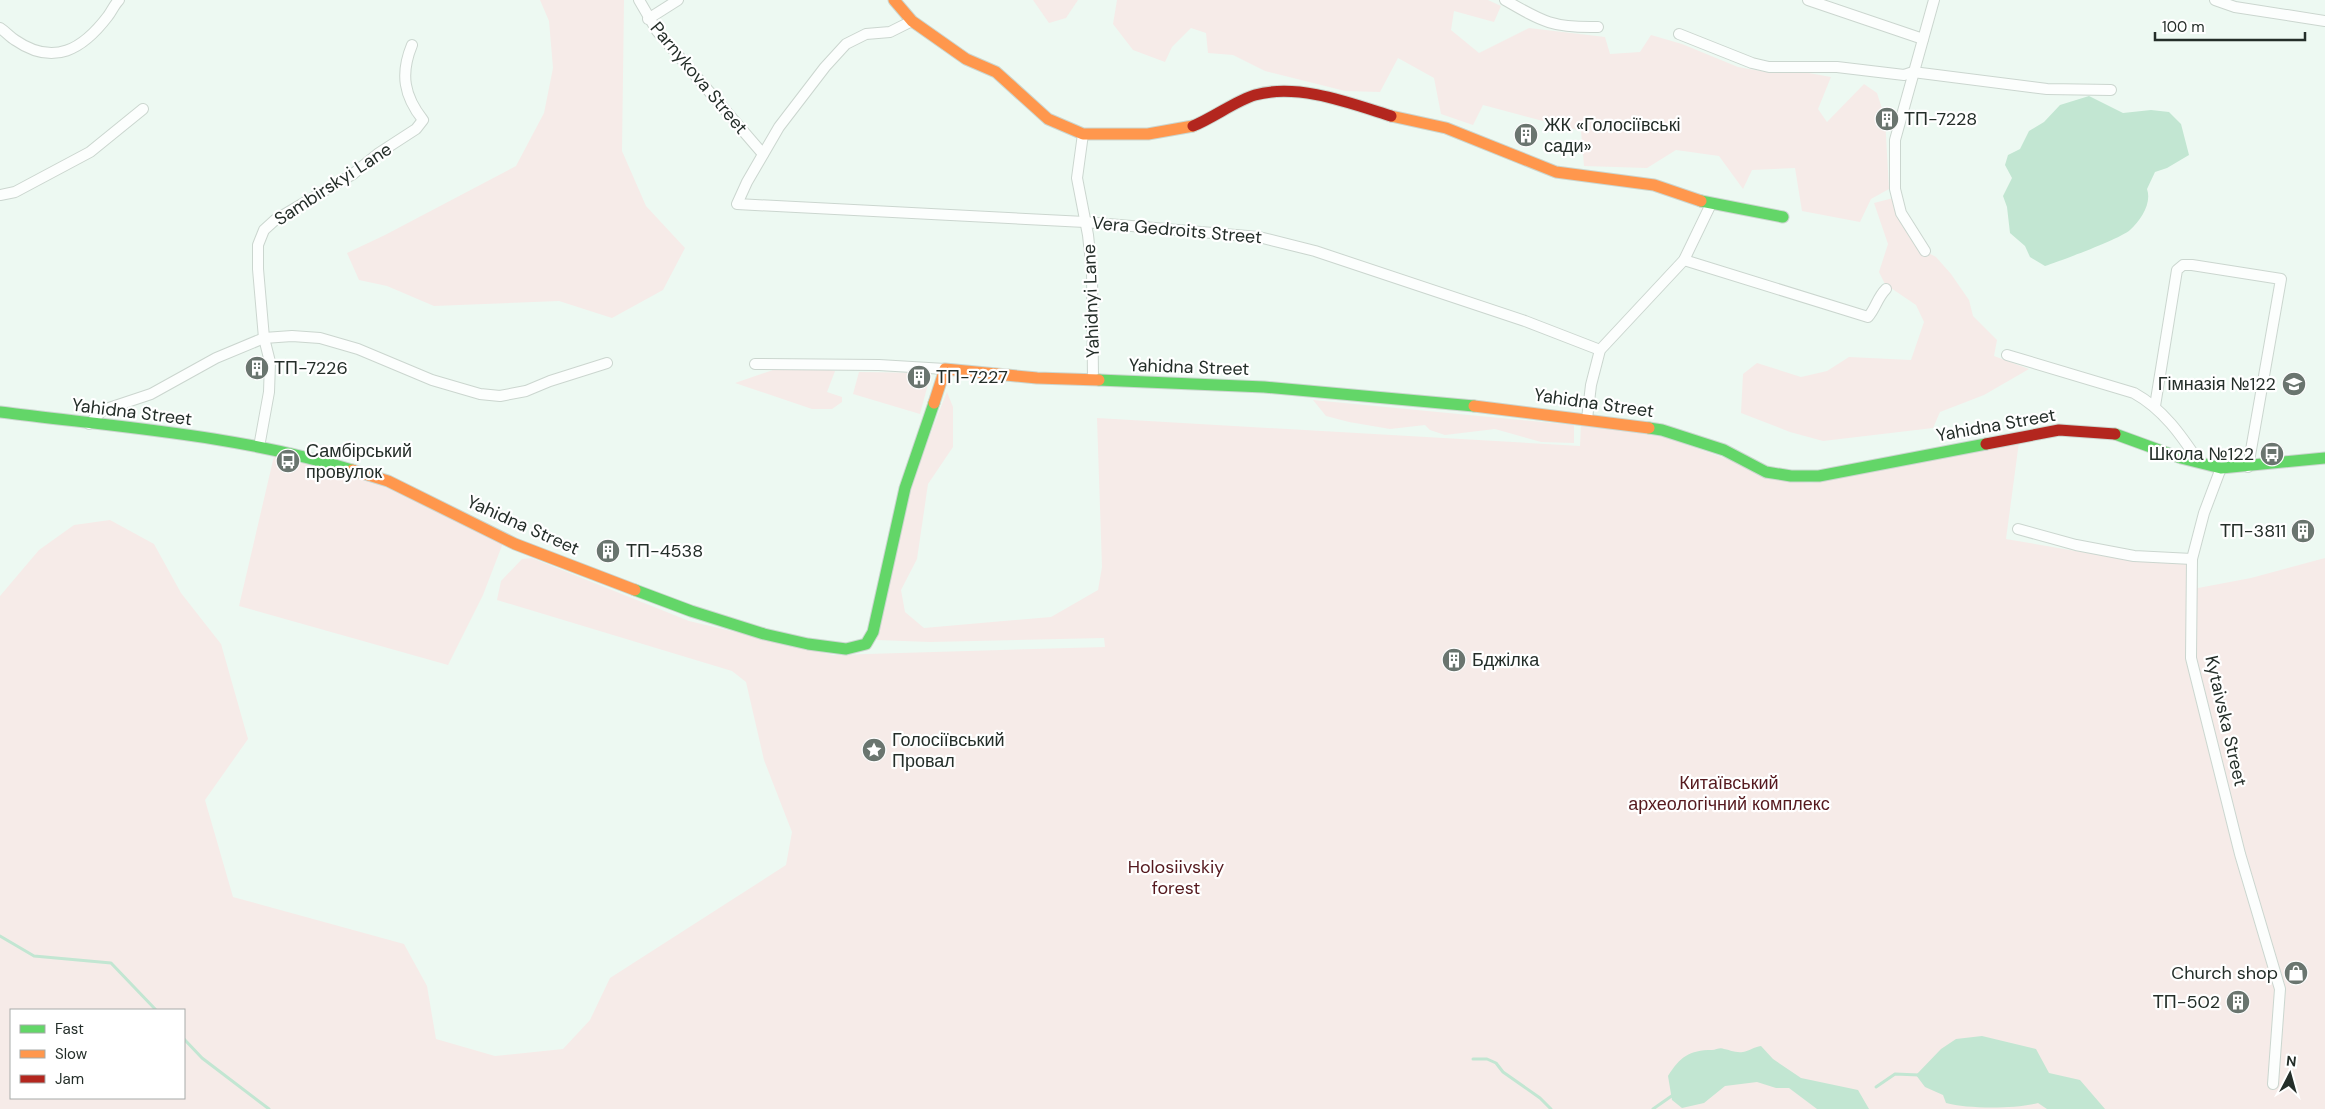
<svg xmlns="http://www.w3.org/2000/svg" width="2325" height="1109" viewBox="0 0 2325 1109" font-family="'DM Sans',sans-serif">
	<rect width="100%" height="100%" fill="#edf9f2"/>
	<g fill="#f6ebe8" fill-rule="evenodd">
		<path d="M 540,0 L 624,0 L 622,151 L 646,206 L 685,248 L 663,290 L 612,318 L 559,301 L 434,306 L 387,286 L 359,280 L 347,253 L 385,235 L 516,166 L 544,113 L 553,68 L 549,21 Z"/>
		<path d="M 1033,0 L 1078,0 L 1066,18 L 1049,23 Z"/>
		<path d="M 1117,0 L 1488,0 L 1501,6 L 1494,22 L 1454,11 L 1451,30 L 1479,53 L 1529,28 L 1605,37 L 1610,54 L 1640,52 L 1651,35 L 1682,44 L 1738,67 L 1772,73 L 1803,72 L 1831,77 L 1818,109 L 1827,122 L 1864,84 L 1877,93 L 1885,118 L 1889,189 L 1871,199 L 1860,222 L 1802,211 L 1795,168 L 1752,170 L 1743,189 L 1719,156 L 1676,150 L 1647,168 L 1584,166 L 1581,131 L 1483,105 L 1473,125 L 1441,114 L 1434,78 L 1398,58 L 1380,92 L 1345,91 L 1265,71 L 1233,55 L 1208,53 L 1206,33 L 1191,28 L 1172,47 L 1165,62 L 1133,50 L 1113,24 Z"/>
		<path d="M 1897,197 L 1925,251 L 1936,257 L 1951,274 L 1969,300 L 1973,316 L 1997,340 L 1994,356 L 2029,369 L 1984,395 L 1940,412 L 1933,428 L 1823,441 L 1790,432 L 1741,413 L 1743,374 L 1757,363 L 1801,377 L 1827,371 L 1849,357 L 1911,360 L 1924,322 L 1916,305 L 1885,284 L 1879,272 L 1888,244 L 1874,203 Z"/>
		<path d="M 819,368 L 835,371 L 827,392 L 842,397 L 842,402 L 832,409 L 812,409 L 735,383 L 773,370 Z"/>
		<path d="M 859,372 L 931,373 L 920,414 L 853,394 Z"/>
		<path d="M 947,392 L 953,407 L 953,447 L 928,484 L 917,559 L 901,590 L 905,612 L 924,628 L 1051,617 L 1098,590 L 1102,567 L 1097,418 L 1580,446 L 1581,424 L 1664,437 L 1788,480 L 1810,483 L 2019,442 L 2006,539 L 2117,558 L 2196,565 L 2198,588 L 2251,578 L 2325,558 L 2325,1109 L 0,1109 L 0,596 L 39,550 L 74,525 L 110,520 L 154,544 L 181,593 L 221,644 L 248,739 L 205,800 L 233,897 L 404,944 L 427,986 L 436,1039 L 495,1056 L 563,1049 L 590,1020 L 610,978 L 786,865 L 792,832 L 764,760 L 746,682 L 732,671 L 497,600 L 501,581 L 522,559 L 532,558 L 689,621 L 833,655 L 1105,647 L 1104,638 L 930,642 L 877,640 C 880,611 887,585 893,557 C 907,498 924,448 947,392 ZM 11,1010 L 184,1010 L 184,1098 L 11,1098 Z"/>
		<path d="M 1313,400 L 1574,425 L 1574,443 L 1541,442 L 1495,429 L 1445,435 L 1430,430 L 1425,425 L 1390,429 L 1349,422 L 1326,416 Z"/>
		<path d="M 274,456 C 348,461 436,511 503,543 L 483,595 L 448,665 L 239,606 Z"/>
	</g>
	<g fill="#c2e6d2">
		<path d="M 2089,96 L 2123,113 L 2151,110 L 2169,112 L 2181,124 L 2189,155 L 2167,168 L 2155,172 L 2147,189 C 2152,203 2141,220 2130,230 C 2120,239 2060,261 2045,266 L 2030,257 L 2025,246 L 2010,233 L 2007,207 L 2003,196 L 2012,178 L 2005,165 L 2008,155 L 2020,149 L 2029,131 L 2044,122 L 2060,105 Z"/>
		<path d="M 1982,1036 L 2036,1049 L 2049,1073 L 2080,1080 L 2105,1109 L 2047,1109 L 2038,1103 C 2015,1109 1968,1109 1946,1103 L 1943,1095 L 1925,1087 L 1916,1075 L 1941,1049 L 1956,1039 Z"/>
		<path d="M 1761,1046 L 1773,1059 L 1801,1078 L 1858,1090 L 1869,1109 L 1817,1109 L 1789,1088 L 1776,1088 L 1757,1082 L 1725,1086 L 1704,1103 L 1682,1108 L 1672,1100 L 1668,1076 C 1680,1057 1689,1050 1712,1050 C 1716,1050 1720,1047 1724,1049 C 1730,1050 1735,1053 1743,1052 C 1749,1051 1754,1047 1761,1046 Z"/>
	</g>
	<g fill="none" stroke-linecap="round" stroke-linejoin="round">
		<g stroke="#c2e6d2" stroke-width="3">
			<path d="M 0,936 L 34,956 L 111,963 L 156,1010"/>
			<path d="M 184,1039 L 202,1058 L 269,1109"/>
			<path d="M 1473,1059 L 1487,1059 L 1496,1063 L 1503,1072 L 1540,1098 L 1551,1109"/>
			<path d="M 1876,1087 L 1895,1074 L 1919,1075"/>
			<path d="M 1653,1109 L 1673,1095"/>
		</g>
		<g stroke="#cbd6cf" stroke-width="12">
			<g id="street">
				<path d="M 639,0 L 657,31 L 763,154"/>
				<path d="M 1505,0 C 1543,22 1553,28 1598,27"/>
				<path d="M 1808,0 L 1923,39"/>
				<path d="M 2215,0 L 2235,7 L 2325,21"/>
				<path d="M 648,19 L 678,0"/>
				<path d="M 912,21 L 890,32 L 866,34 L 846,44 L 825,67 L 779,127 L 747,182 L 737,204 L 1085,222 L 1259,237 L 1315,251 L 1525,321 L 1600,350"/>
				<path d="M 0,28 C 6,32 10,37 15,40 C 54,67 83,49 108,16 C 112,11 114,5 119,0"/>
				<path d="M 1679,34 L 1752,63 L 1769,67 L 1837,67 L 1904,75 L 1913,72 L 2047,89 L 2111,90"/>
				<path d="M 1083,134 L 1077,178 L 1088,235 L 1092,272 L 1093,380"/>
				<path d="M 0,195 L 15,192 L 90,152 L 143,109"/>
				<path d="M 1925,251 L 1901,213 L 1895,189 L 1895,140 L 1934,0"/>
				<path d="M 1684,260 L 1868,317 C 1876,308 1877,298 1886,289"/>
				<path d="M 2007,355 L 2134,393 C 2163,409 2181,435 2199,462"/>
				<path d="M 755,364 L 879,365 L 945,369"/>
				<path d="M 2155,406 L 2177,270 L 2183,265 L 2192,265 L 2281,279 L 2248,467"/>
				<path d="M 1587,419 L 1591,385 L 1600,350 L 1684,260 L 1711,204"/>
				<path d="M 89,424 L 103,410 L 151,394 L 216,358 L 264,338 L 292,336 L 320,338 L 358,349 L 432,380 L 480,394 L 500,396 L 526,391 L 550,381 L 607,363"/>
				<path d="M 259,447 L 269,392 L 270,362 L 264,338 L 258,269 L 258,245 L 264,230 L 275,220 L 353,174 L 379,153 L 416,129 L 423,120 C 404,96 400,74 412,45"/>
				<path d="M 2221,468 L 2204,513 L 2192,559 L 2191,658 L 2240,854 L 2280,989 L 2273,1084"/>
				<path d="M 2018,529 L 2076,545 L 2134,556 L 2192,559"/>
			</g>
		</g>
		<g stroke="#cbd6cf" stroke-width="13">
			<g id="fast">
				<path d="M 1701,201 L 1783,217"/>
				<path d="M 1099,380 L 1264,387 L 1474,406"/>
				<path d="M 0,412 C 117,427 238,435 352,470"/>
				<path d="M 1649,428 L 1662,430 L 1724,450 L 1766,472 L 1791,476 L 1819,476 L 1986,444"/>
				<path d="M 2115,434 L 2181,458 L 2221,468 L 2325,458"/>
				<path d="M 635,590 L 691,611 L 764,634 L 808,644 L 846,649 L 866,644 L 873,632 L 905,488 L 934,403"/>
			</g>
		</g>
		<g stroke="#cbd6cf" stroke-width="13">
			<g id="slow">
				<path d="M 894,0 L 912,21 L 966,59 L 996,72 L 1048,119 L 1083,134 L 1148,134 L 1193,126"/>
				<path d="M 1391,116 L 1446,128 L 1556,172 L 1654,185 L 1701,201"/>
				<path d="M 934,403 L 945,369 L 1037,378 L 1099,380"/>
				<path d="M 1474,406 L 1649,428"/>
				<path d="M 352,470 L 388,481 L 515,544 L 635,590"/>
			</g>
		</g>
		<g stroke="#cbd6cf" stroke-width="13">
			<g id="jam">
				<path d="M 1193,126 C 1213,118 1237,100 1255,95 C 1298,83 1350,103 1391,116"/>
				<path d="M 1986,444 L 2059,430 L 2115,434"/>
			</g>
		</g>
		<use href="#street" stroke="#fcfefd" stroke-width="10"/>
		<use href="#fast" stroke="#63d668" stroke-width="11"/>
		<use href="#slow" stroke="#ff974d" stroke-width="11"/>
		<use href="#jam" stroke="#b3261e" stroke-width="11"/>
	</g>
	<defs>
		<g id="building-disc" transform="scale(1.25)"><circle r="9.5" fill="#6a756f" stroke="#fff"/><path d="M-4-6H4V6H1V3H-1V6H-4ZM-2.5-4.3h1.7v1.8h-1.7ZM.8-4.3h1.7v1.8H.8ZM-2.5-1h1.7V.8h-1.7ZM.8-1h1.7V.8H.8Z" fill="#fff"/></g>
		<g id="school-disc" transform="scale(1.25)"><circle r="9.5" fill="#6a756f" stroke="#fff"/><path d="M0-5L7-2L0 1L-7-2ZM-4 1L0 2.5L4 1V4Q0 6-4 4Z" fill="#fff"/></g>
		<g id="bus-disc" transform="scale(1.25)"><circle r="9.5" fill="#6a756f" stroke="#fff"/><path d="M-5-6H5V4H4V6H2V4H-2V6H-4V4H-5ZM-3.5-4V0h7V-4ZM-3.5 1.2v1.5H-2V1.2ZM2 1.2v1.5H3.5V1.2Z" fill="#fff"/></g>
		<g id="sight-disc" transform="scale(1.25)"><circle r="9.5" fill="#6a756f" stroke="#fff"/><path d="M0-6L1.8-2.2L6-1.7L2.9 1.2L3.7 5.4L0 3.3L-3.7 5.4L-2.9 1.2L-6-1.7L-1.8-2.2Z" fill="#fff"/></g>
		<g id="shop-disc" transform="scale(1.25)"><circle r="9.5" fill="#6a756f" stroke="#fff"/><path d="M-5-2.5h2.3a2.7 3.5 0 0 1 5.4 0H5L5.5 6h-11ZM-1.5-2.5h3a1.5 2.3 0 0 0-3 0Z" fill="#fff"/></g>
	</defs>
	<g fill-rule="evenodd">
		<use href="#building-disc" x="1887" y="119"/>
		<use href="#building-disc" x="1526" y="135"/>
		<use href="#building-disc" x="257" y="368"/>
		<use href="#building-disc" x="919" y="377"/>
		<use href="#school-disc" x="2294" y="384"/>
		<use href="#bus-disc" x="2272" y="454"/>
		<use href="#bus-disc" x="288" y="461"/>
		<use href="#building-disc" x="2303" y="531"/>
		<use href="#building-disc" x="608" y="551"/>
		<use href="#building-disc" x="1454" y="660"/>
		<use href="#sight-disc" x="874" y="750"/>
		<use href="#shop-disc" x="2296" y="973"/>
		<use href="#building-disc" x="2238" y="1002"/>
	</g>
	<g text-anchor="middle" stroke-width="4.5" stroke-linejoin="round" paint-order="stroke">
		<g font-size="18" fill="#242e29" stroke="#fff">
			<text transform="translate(699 78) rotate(50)" y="6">Parnykova Street</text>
			<text transform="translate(333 184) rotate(-33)" y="6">Sambirskyi Lane</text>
			<text transform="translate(1177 230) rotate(5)" y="6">Vera Gedroits Street</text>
			<text transform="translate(1091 301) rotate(-92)" y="6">Yahidnyi Lane</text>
			<text transform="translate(1189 367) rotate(2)" y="6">Yahidna Street</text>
			<text transform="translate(1594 403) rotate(8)" y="6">Yahidna Street</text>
			<text transform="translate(132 412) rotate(7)" y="6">Yahidna Street</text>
			<text transform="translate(1996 425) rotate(-10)" y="6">Yahidna Street</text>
			<text transform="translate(523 525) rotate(24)" y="6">Yahidna Street</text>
			<text transform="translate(2226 721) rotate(77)" y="6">Kytaivska Street</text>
		</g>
		<g font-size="18" fill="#242e29" stroke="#fff" text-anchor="start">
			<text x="1904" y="125">ТП-7228</text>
			<text x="1544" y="131">ЖК «Голосіївські<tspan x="1544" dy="21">сади»</tspan></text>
			<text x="274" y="374">ТП-7226</text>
			<text x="936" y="383">ТП-7227</text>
			<text x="2276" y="390" text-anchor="end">Гімназія №122</text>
			<text x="306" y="457">Самбірський<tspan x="306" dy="21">провулок</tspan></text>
			<text x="2254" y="460" text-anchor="end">Школа №122</text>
			<text x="2286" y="537" text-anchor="end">ТП-3811</text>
			<text x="626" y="557">ТП-4538</text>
			<text x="1472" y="666">Бджілка</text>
			<text x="892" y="746">Голосіївський<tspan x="892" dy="21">Провал</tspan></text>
			<text x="2278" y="979" text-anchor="end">Church shop</text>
			<text x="2220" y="1008" text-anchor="end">ТП-502</text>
		</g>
		<g font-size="18" fill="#55191e" stroke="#fff">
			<text x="1729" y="789">Китаївський<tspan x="1729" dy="21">археологічний комплекс</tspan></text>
			<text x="1176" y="873">Holosiivskiy<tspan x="1176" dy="21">forest</tspan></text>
		</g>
	</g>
	<rect x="10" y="1009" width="175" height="90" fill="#ffffff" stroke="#a7aba9"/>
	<rect x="20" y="1025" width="25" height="8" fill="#63d668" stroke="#a7aba9"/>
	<text x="55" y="1034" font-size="15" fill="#242e29">Fast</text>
	<rect x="20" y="1050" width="25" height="8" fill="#ff974d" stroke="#a7aba9"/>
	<text x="55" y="1059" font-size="15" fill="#242e29">Slow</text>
	<rect x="20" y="1075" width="25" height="8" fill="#b3261e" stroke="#a7aba9"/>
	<text x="55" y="1084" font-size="15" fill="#242e29">Jam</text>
	<g transform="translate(2290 1074) rotate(6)" stroke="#ffffff" stroke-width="4" paint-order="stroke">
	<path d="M0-4L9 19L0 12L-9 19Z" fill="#242e29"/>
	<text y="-8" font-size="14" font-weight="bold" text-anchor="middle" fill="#242e29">N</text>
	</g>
	<path d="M2155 32v8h150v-8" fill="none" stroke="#242e29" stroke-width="2.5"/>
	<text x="2162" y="32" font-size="15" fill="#242e29" stroke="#ffffff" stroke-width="4" paint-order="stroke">100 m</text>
</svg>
